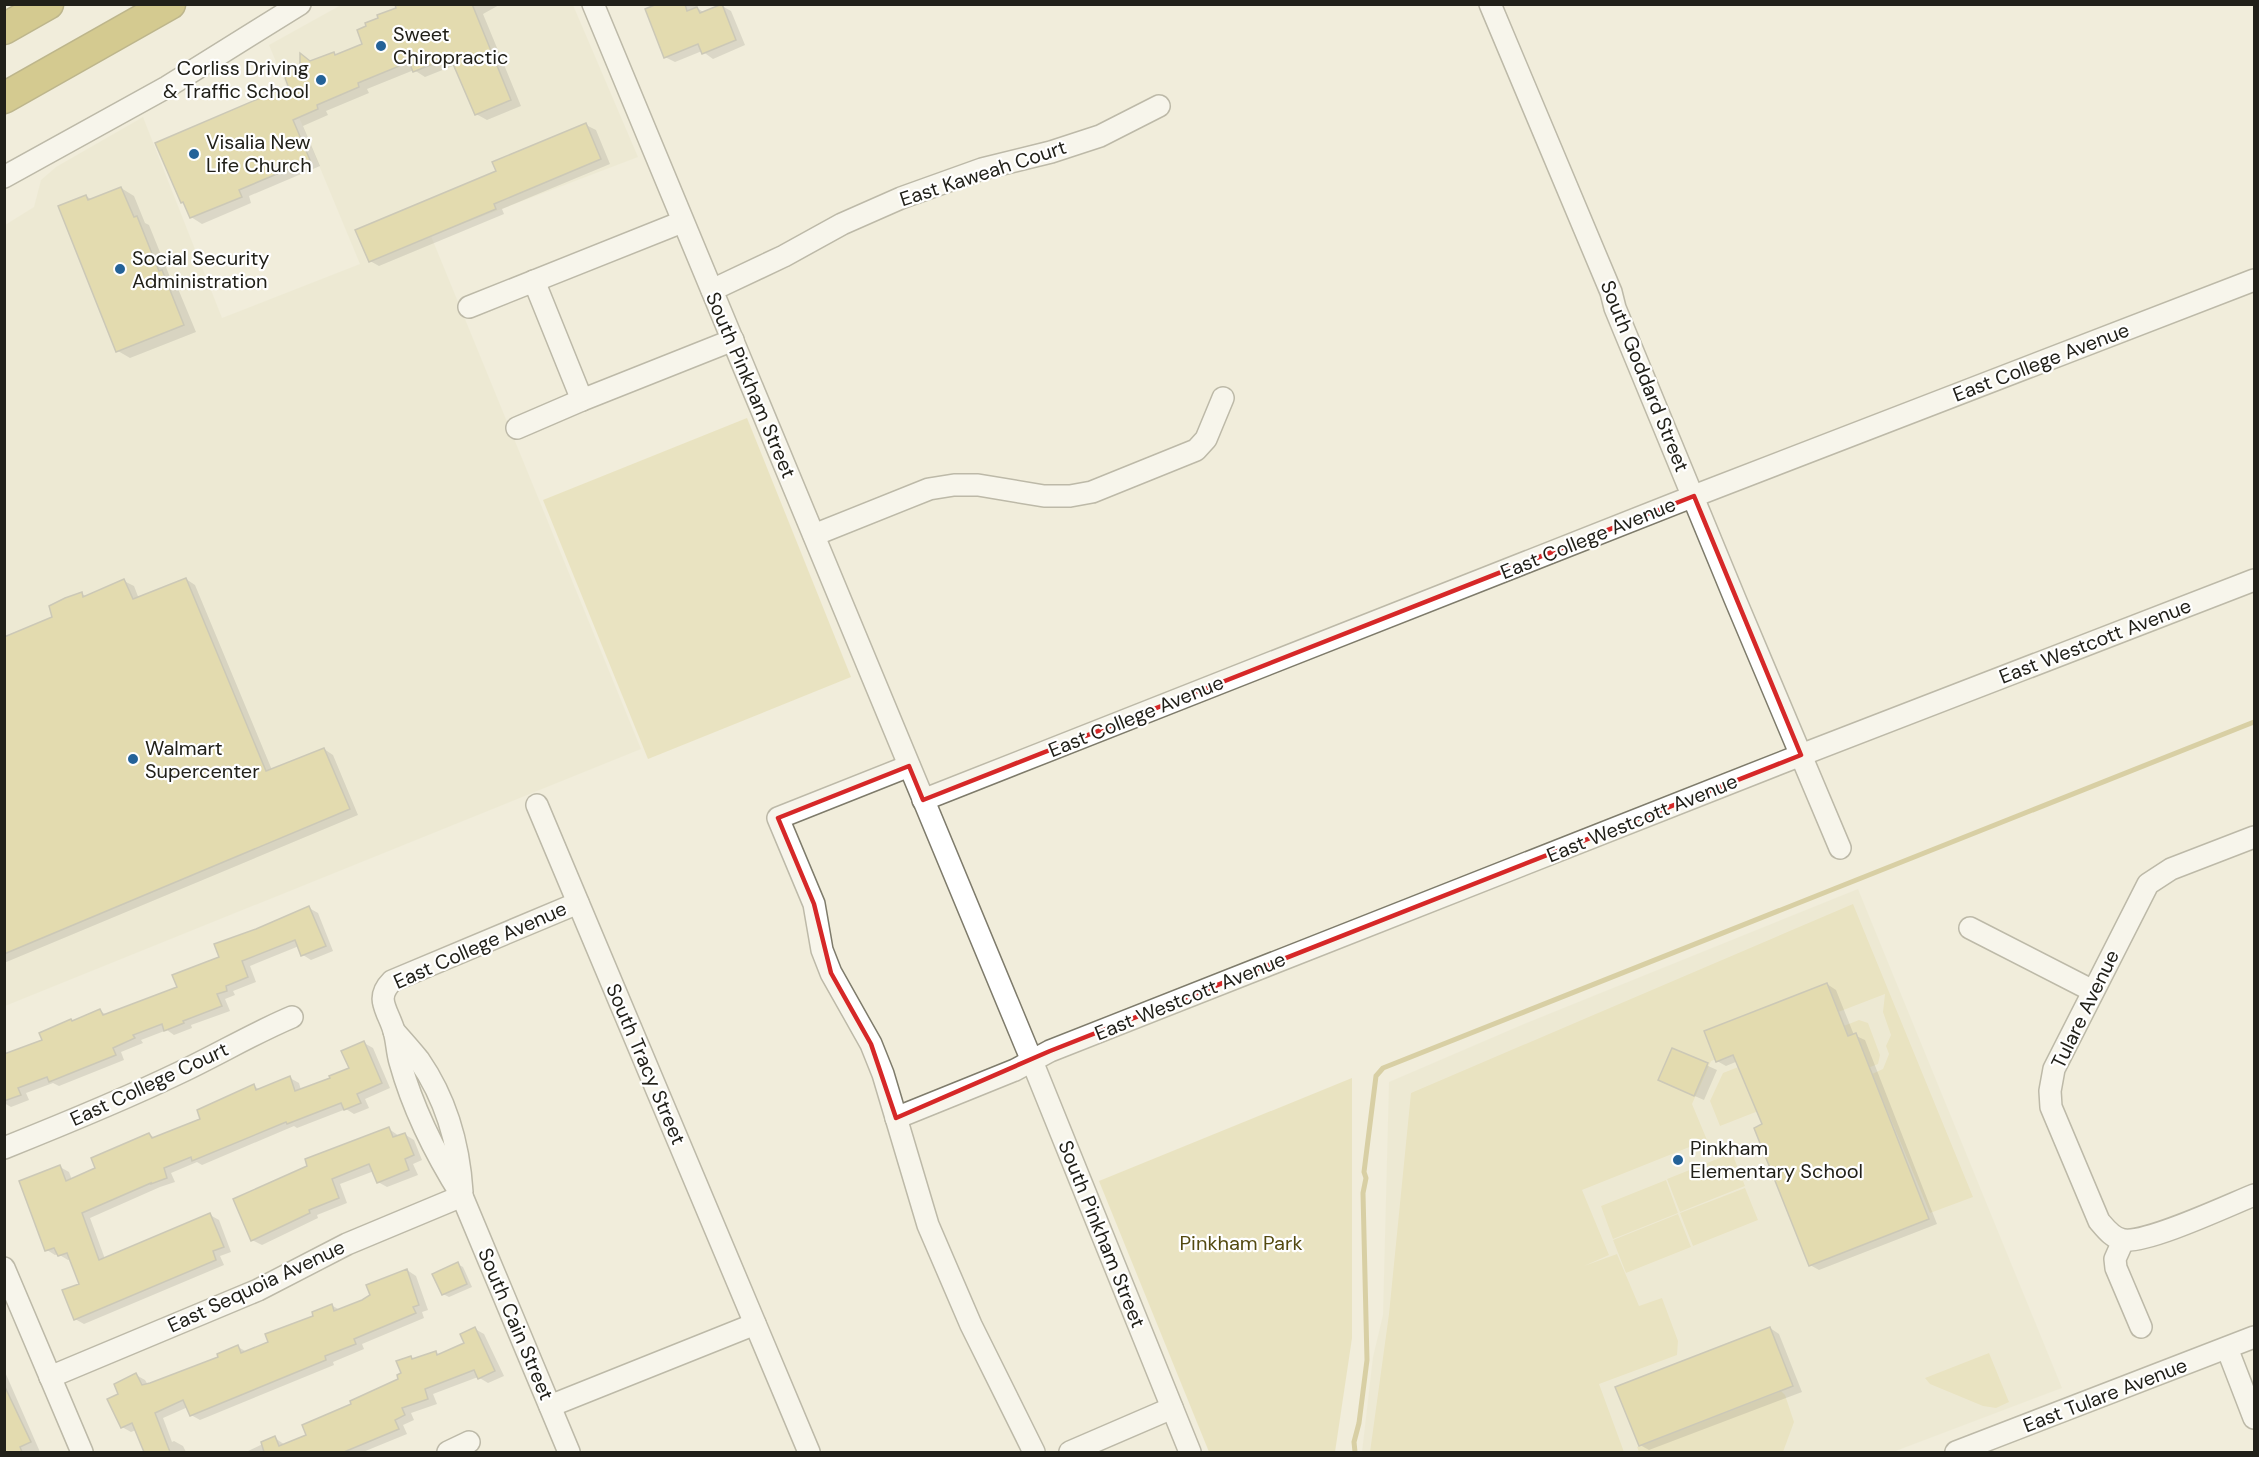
<svg xmlns="http://www.w3.org/2000/svg" width="2259" height="1457" viewBox="0 0 2259 1457" font-family="'DM Sans',sans-serif">
	<rect width="100%" height="100%" fill="#f1eddb"/>
	<g fill="#e9e5cb">
		<path d="M 341,5 L 573,5 L 638,157 L 431,236 L 641,749 L 5,1006 L 5,225 L 34,207 L 41,180 L 56,167 L 143,117 L 222,318 L 360,264 L 269,45 Z"/>
		<path d="M 1858,889 L 2062,1388 L 1893,1452 L 1362,1452 L 1373,1357 L 1383,1315 L 1389,1082 L 1524,1024 Z"/>
	</g>
	<g fill="#e1d7a2">
		<path d="M 747,418 L 851,677 L 648,759 L 543,500 Z"/>
		<path d="M 1853,904 L 1973,1197 L 1930,1213 L 1872,1074 L 1883,1069 L 1889,1054 L 1886,1046 L 1891,1035 L 1883,1012 L 1885,994 L 1711,1061 L 1692,1104 L 1707,1140 L 1582,1190 L 1609,1255 L 1584,1266 L 1617,1254 L 1639,1306 L 1662,1298 L 1678,1341 L 1677,1355 L 1599,1384 L 1624,1452 L 1370,1452 L 1389,1314 L 1411,1093 Z"/>
		<path d="M 1859,1020 L 1868,1023 L 1880,1055 L 1878,1064 L 1720,1126 L 1710,1101 L 1723,1073 Z"/>
		<path d="M 1352,1078 L 1352,1338 L 1335,1452 L 1209,1452 L 1099,1181 Z"/>
		<path d="M 1732,1153 L 1745,1186 L 1680,1212 L 1667,1179 Z"/>
		<path d="M 1666,1180 L 1678,1213 L 1613,1239 L 1601,1206 Z"/>
		<path d="M 1745,1188 L 1758,1220 L 1693,1246 L 1680,1213 Z"/>
		<path d="M 1678,1214 L 1691,1247 L 1626,1273 L 1613,1240 Z"/>
		<path d="M 1989,1353 L 2009,1402 L 1996,1408 L 1983,1406 L 1930,1384 L 1925,1378 Z"/>
		<path d="M 1781,1391 L 1785,1395 L 1794,1422 L 1783,1452 L 1639,1452 L 1637,1447 Z"/>
	</g>
	<g fill="#0003">
		<path d="M 396,4 L 501,4 L 483,14 L 521,106 L 487,120 L 476,114 L 455,65 L 425,77 L 414,70 L 367,89 L 369,93 L 326,111 L 328,115 L 303,126 L 320,166 L 249,196 L 251,203 L 202,224 L 191,217 L 186,204 L 182,202 L 290,86 L 302,66 L 302,56 L 312,62 L 333,53 L 338,56 L 364,45 L 398,9 Z"/>
		<path d="M 660,4 L 696,4 L 697,8 L 705,13 L 722,6 L 731,11 L 745,45 L 713,59 L 702,51 L 675,62 L 665,57 Z"/>
		<path d="M 586,125 L 596,130 L 610,164 L 502,209 L 504,214 L 379,266 L 370,261 L 498,172 Z"/>
		<path d="M 121,188 L 134,196 L 145,223 L 149,225 L 170,277 L 174,279 L 196,332 L 130,358 L 118,351 L 86,196 L 92,200 Z"/>
		<path d="M 186,579 L 195,585 L 272,770 L 324,749 L 333,755 L 358,815 L 4,963 L 4,638 L 54,618 L 82,594 L 87,597 L 124,581 L 134,586 L 139,599 Z"/>
		<path d="M 309,908 L 318,913 L 333,951 L 311,960 L 303,955 L 299,946 L 250,966 L 256,982 L 233,991 L 235,995 L 225,999 L 230,1011 L 191,1025 L 192,1028 L 174,1035 L 167,1030 L 141,1040 L 143,1043 L 121,1052 L 124,1060 L 59,1086 L 53,1083 L 26,1093 L 29,1100 L 11,1107 L 4,1103 L 4,1055 L 44,1040 L 73,1022 L 100,1011 L 107,1015 L 179,987 L 257,931 Z"/>
		<path d="M 1827,984 L 1836,990 L 1854,1035 L 1865,1040 L 1937,1224 L 1819,1270 L 1810,1265 L 1764,1125 L 1738,1061 L 1726,1066 L 1717,1061 Z"/>
		<path d="M 364,1043 L 373,1048 L 390,1088 L 365,1099 L 369,1108 L 354,1114 L 346,1109 L 297,1128 L 294,1126 L 202,1165 L 197,1162 L 171,1173 L 175,1182 L 160,1187 L 90,1218 L 105,1259 L 210,1215 L 219,1220 L 231,1252 L 220,1256 L 224,1265 L 84,1324 L 75,1319 L 81,1284 L 71,1259 L 68,1260 L 58,1254 L 55,1255 L 47,1250 L 60,1167 L 69,1172 L 72,1180 L 97,1169 L 149,1135 L 156,1138 L 202,1120 L 254,1086 L 260,1090 L 290,1078 L 299,1083 L 301,1090 L 332,1079 L 351,1068 Z"/>
		<path d="M 1673,1050 L 1717,1070 L 1704,1100 L 1669,1085 Z"/>
		<path d="M 389,1129 L 399,1136 L 404,1134 L 414,1140 L 422,1160 L 413,1164 L 418,1175 L 387,1187 L 378,1182 L 374,1171 L 340,1184 L 347,1203 L 317,1215 L 318,1218 L 262,1245 L 252,1240 Z"/>
		<path d="M 457,1264 L 463,1267 L 472,1287 L 449,1297 L 443,1294 Z"/>
		<path d="M 407,1270 L 416,1276 L 428,1310 L 422,1312 L 424,1318 L 362,1344 L 364,1349 L 333,1362 L 334,1365 L 200,1420 L 191,1415 L 188,1407 L 163,1418 L 172,1442 L 174,1441 L 183,1446 L 186,1452 L 143,1452 L 145,1452 L 136,1430 L 131,1432 L 122,1427 L 120,1395 L 136,1375 L 145,1380 L 148,1385 L 220,1358 L 238,1347 L 247,1352 L 270,1343 L 331,1305 L 340,1310 L 363,1301 Z"/>
		<path d="M 1770,1328 L 1779,1334 L 1802,1392 L 1649,1450 L 1640,1445 Z"/>
		<path d="M 475,1329 L 484,1334 L 504,1376 L 488,1383 L 478,1377 L 433,1394 L 437,1404 L 411,1413 L 414,1420 L 403,1425 L 407,1434 L 363,1452 L 246,1452 L 275,1438 L 285,1445 L 308,1435 L 353,1405 L 400,1380 L 411,1358 L 415,1360 L 436,1353 L 441,1355 L 466,1344 Z"/>
		<path d="M 4,1371 L 5,1372 L 40,1452 L 4,1452 Z"/>
	</g>
	<g fill="none" stroke-linecap="round" stroke-linejoin="round">
		<path stroke="#baac62" stroke-width="5" d="M 1355,1452 L 1354,1442 L 1359,1423 L 1367,1360 L 1363,1193 L 1366,1178 L 1364,1172 L 1376,1076 L 1383,1068 L 2254,722"/>
	</g>
	<g fill="#d3c57a" stroke="#9f9c8b" stroke-width="1.5">
		<path d="M 395,4 L 472,4 L 511,100 L 475,115 L 450,57 L 413,72 L 409,62 L 358,83 L 359,87 L 317,105 L 318,109 L 293,120 L 310,160 L 239,190 L 242,197 L 190,218 L 183,202 L 181,203 L 155,143 L 288,86 L 283,72 L 300,65 L 300,53 L 310,61 L 334,52 L 335,55 L 362,44 L 357,30 L 366,26 L 365,23 L 378,18 L 377,15 L 396,8 Z"/>
		<path d="M 657,4 L 685,4 L 687,11 L 697,7 L 700,13 L 722,4 L 736,40 L 702,54 L 698,44 L 664,58 L 645,9 Z"/>
		<path d="M 586,123 L 601,159 L 494,204 L 496,209 L 369,262 L 355,230 L 496,171 L 492,162 Z"/>
		<path d="M 121,187 L 134,217 L 137,216 L 159,271 L 162,270 L 184,325 L 116,352 L 58,206 L 86,195 L 88,200 Z"/>
		<path d="M 186,578 L 266,771 L 324,748 L 350,809 L 4,954 L 4,637 L 52,617 L 49,606 L 65,598 L 82,592 L 83,597 L 124,579 L 133,599 Z"/>
		<path d="M 309,906 L 326,946 L 301,956 L 295,940 L 242,961 L 248,977 L 226,986 L 227,991 L 217,994 L 222,1006 L 183,1021 L 184,1023 L 164,1031 L 162,1024 L 133,1035 L 135,1038 L 113,1048 L 116,1055 L 49,1082 L 47,1077 L 18,1088 L 21,1095 L 4,1101 L 4,1054 L 42,1040 L 39,1033 L 71,1019 L 72,1021 L 100,1009 L 103,1015 L 177,987 L 172,975 L 219,957 L 214,944 L 256,929 Z"/>
		<path d="M 1827,983 L 1848,1036 L 1856,1033 L 1929,1219 L 1809,1266 L 1754,1128 L 1762,1124 L 1733,1055 L 1716,1062 L 1704,1031 Z"/>
		<path d="M 364,1041 L 382,1083 L 357,1094 L 361,1103 L 344,1110 L 341,1103 L 287,1124 L 286,1122 L 192,1161 L 191,1157 L 164,1168 L 167,1178 L 151,1184 L 151,1183 L 82,1213 L 99,1260 L 210,1213 L 224,1247 L 213,1251 L 216,1260 L 74,1320 L 62,1290 L 79,1284 L 67,1253 L 58,1256 L 54,1248 L 45,1251 L 19,1181 L 60,1165 L 66,1181 L 95,1168 L 91,1158 L 149,1133 L 152,1138 L 200,1119 L 197,1110 L 254,1084 L 256,1090 L 290,1076 L 295,1091 L 330,1078 L 329,1076 L 349,1068 L 341,1051 Z"/>
		<path d="M 1672,1048 L 1708,1063 L 1694,1096 L 1658,1080 Z"/>
		<path d="M 389,1127 L 393,1137 L 405,1133 L 414,1155 L 405,1159 L 409,1170 L 377,1183 L 369,1164 L 332,1179 L 339,1198 L 309,1210 L 310,1213 L 251,1241 L 233,1199 L 307,1166 L 305,1159 Z"/>
		<path d="M 458,1262 L 467,1284 L 442,1295 L 432,1274 Z"/>
		<path d="M 407,1269 L 419,1305 L 413,1307 L 416,1313 L 354,1339 L 356,1344 L 325,1356 L 326,1360 L 190,1416 L 183,1400 L 155,1413 L 170,1452 L 144,1452 L 132,1423 L 121,1428 L 107,1399 L 118,1394 L 114,1384 L 136,1373 L 142,1385 L 150,1383 L 218,1357 L 217,1354 L 238,1345 L 241,1353 L 268,1342 L 265,1334 L 313,1316 L 312,1312 L 332,1304 L 334,1311 L 362,1300 L 370,1295 L 366,1285 Z"/>
		<path d="M 475,1327 L 495,1371 L 478,1379 L 474,1370 L 425,1389 L 428,1399 L 402,1408 L 405,1415 L 395,1420 L 399,1429 L 344,1452 L 264,1452 L 261,1442 L 275,1436 L 279,1446 L 306,1435 L 302,1425 L 351,1404 L 350,1401 L 398,1379 L 397,1375 L 401,1373 L 396,1361 L 411,1356 L 412,1359 L 436,1351 L 437,1355 L 464,1343 L 460,1334 Z"/>
		<path d="M 1770,1327 L 1793,1386 L 1639,1446 L 1615,1387 Z"/>
		<path d="M 4,1385 L 31,1442 L 20,1447 L 22,1452 L 4,1452 Z"/>
	</g>
	<g fill="none" stroke-linecap="round" stroke-linejoin="round">
		<g stroke="#7e7b6b" stroke-width="24">
			<g id="minor">
				<path d="M 593,4 L 1032,1061 L 1190,1452"/>
				<path d="M 1490,4 L 1611,292 L 1615,308 L 1735,599 L 1840,848"/>
				<path d="M 4,177 L 167,87 L 300,4"/>
				<path d="M 534,281 L 582,400"/>
				<path d="M 712,290 L 784,256 L 842,224 L 901,198 L 982,169 L 1051,152 L 1100,136 L 1159,106"/>
				<path d="M 469,307 L 682,222"/>
				<path d="M 517,428 L 582,400 L 733,340"/>
				<path d="M 814,535 L 929,489 L 954,485 L 978,485 L 1044,496 L 1070,496 L 1092,492 L 1196,450 L 1206,439 L 1223,398"/>
				<path d="M 909,766 L 778,818 L 814,904 L 822,950 L 831,973 L 871,1044 L 883,1074 L 928,1225 L 971,1325 L 1034,1452"/>
				<path d="M 923,800 L 1694,496 L 2254,280"/>
				<path d="M 537,805 L 809,1452"/>
				<path d="M 2254,837 L 2171,869 L 2148,884 L 2054,1069 L 2050,1091 L 2051,1107 L 2099,1221 C 2105,1228 2113,1239 2124,1240 C 2148,1243 2227,1206 2254,1195"/>
				<path d="M 1970,928 L 2093,991"/>
				<path d="M 394,1031 C 402,1040 411,1050 419,1060 C 446,1099 459,1145 462,1192"/>
				<path d="M 896,1118 L 1015,1070 L 1050,1051 L 1801,755 L 2254,580"/>
				<path d="M 4,1148 C 64,1124 123,1100 181,1072 C 219,1054 254,1033 292,1017"/>
				<path d="M 2123,1241 L 2115,1259 L 2116,1268 L 2141,1327"/>
				<path d="M 4,1268 L 82,1452"/>
				<path d="M 2227,1348 L 2254,1418"/>
				<path d="M 50,1377 L 258,1290 L 347,1244 L 462,1196"/>
				<path d="M 550,1406 L 755,1324"/>
				<path d="M 448,1452 L 469,1442"/>
				<path d="M 569,1452 L 462,1196 C 436,1155 413,1109 400,1062 C 397,1052 397,1041 394,1031 C 388,1010 374,999 392,981 L 578,903"/>
				<path d="M 1070,1452 L 1172,1408"/>
				<path d="M 1956,1452 L 2254,1337"/>
			</g>
		</g>
		<g stroke="#7f732c" stroke-width="33">
			<g id="highway">
				<path d="M 4,29 L 48,4"/>
				<path d="M 4,98 L 170,4"/>
			</g>
		</g>
		<use href="#minor" stroke="#fff" stroke-width="21"/>
		<use href="#highway" stroke="#b29f37" stroke-width="30"/>
	</g>
	<path d="M0 0H2259V1457H0ZM 1694,496 L 1801,755 L 1050,1051 L 896,1118 L 871,1044 L 831,973 L 814,904 L 778,818 L 909,766 L 923,800 Z" fill="#f1eddb" fill-opacity=".55" fill-rule="evenodd"/>
	<path fill="none" stroke="#d62828" stroke-width="4.5" stroke-linejoin="round" d="M 1694,496 L 1801,755 L 1050,1051 L 896,1118 L 871,1044 L 831,973 L 814,904 L 778,818 L 909,766 L 923,800 Z"/>
	<g fill="#246298" stroke="#fff" stroke-width="2">
		<circle cx="381" cy="46" r="6"/>
		<circle cx="321" cy="80" r="6"/>
		<circle cx="194" cy="154" r="6"/>
		<circle cx="120" cy="269" r="6"/>
		<circle cx="133" cy="759" r="6"/>
		<circle cx="1678" cy="1160" r="6"/>
	</g>
	<g text-anchor="middle" stroke-width="4.5" stroke-linejoin="round" paint-order="stroke">
		<g font-size="20" fill="#212019" stroke="#fff" text-anchor="start">
			<text x="393" y="41">Sweet<tspan x="393" dy="23">Chiropractic</tspan></text>
			<text x="309" y="75" text-anchor="end">Corliss Driving<tspan x="309" dy="23">&amp; Traffic School</tspan></text>
			<text x="206" y="149">Visalia New<tspan x="206" dy="23">Life Church</tspan></text>
			<text x="132" y="265">Social Security<tspan x="132" dy="23">Administration</tspan></text>
			<text x="145" y="755">Walmart<tspan x="145" dy="23">Supercenter</tspan></text>
			<text x="1690" y="1155">Pinkham<tspan x="1690" dy="23">Elementary School</tspan></text>
		</g>
		<g font-size="20" fill="#212019" stroke="#fff">
			<text transform="translate(983 173) rotate(-18)" y="7">East Kaweah Court</text>
			<text transform="translate(2041 362) rotate(-21)" y="7">East College Avenue</text>
			<text transform="translate(1645 376) rotate(68)" y="7">South Goddard Street</text>
			<text transform="translate(751 385) rotate(67)" y="7">South Pinkham Street</text>
			<text transform="translate(1588 538) rotate(-22)" y="7">East College Avenue</text>
			<text transform="translate(2095 641) rotate(-21)" y="7">East Westcott Avenue</text>
			<text transform="translate(1136 716) rotate(-22)" y="7">East College Avenue</text>
			<text transform="translate(1642 818) rotate(-22)" y="7">East Westcott Avenue</text>
			<text transform="translate(480 945) rotate(-24)" y="7">East College Avenue</text>
			<text transform="translate(1190 996) rotate(-22)" y="7">East Westcott Avenue</text>
			<text transform="translate(2085 1009) rotate(-64)" y="7">Tulare Avenue</text>
			<text transform="translate(646 1064) rotate(67)" y="7">South Tracy Street</text>
			<text transform="translate(149 1084) rotate(-25)" y="7">East College Court</text>
			<text transform="translate(1102 1234) rotate(68)" y="7">South Pinkham Street</text>
			<text transform="translate(256 1286) rotate(-25)" y="7">East Sequoia Avenue</text>
			<text transform="translate(516 1324) rotate(67)" y="7">South Cain Street</text>
			<text transform="translate(2105 1395) rotate(-21)" y="7">East Tulare Avenue</text>
		</g>
		<g font-size="20" fill="#544a10" stroke="#fff">
			<text x="1241" y="1250">Pinkham Park</text>
		</g>
	</g>
	<rect width="2259" height="1457" fill="none" stroke="#212019" stroke-width="12"/>
</svg>
